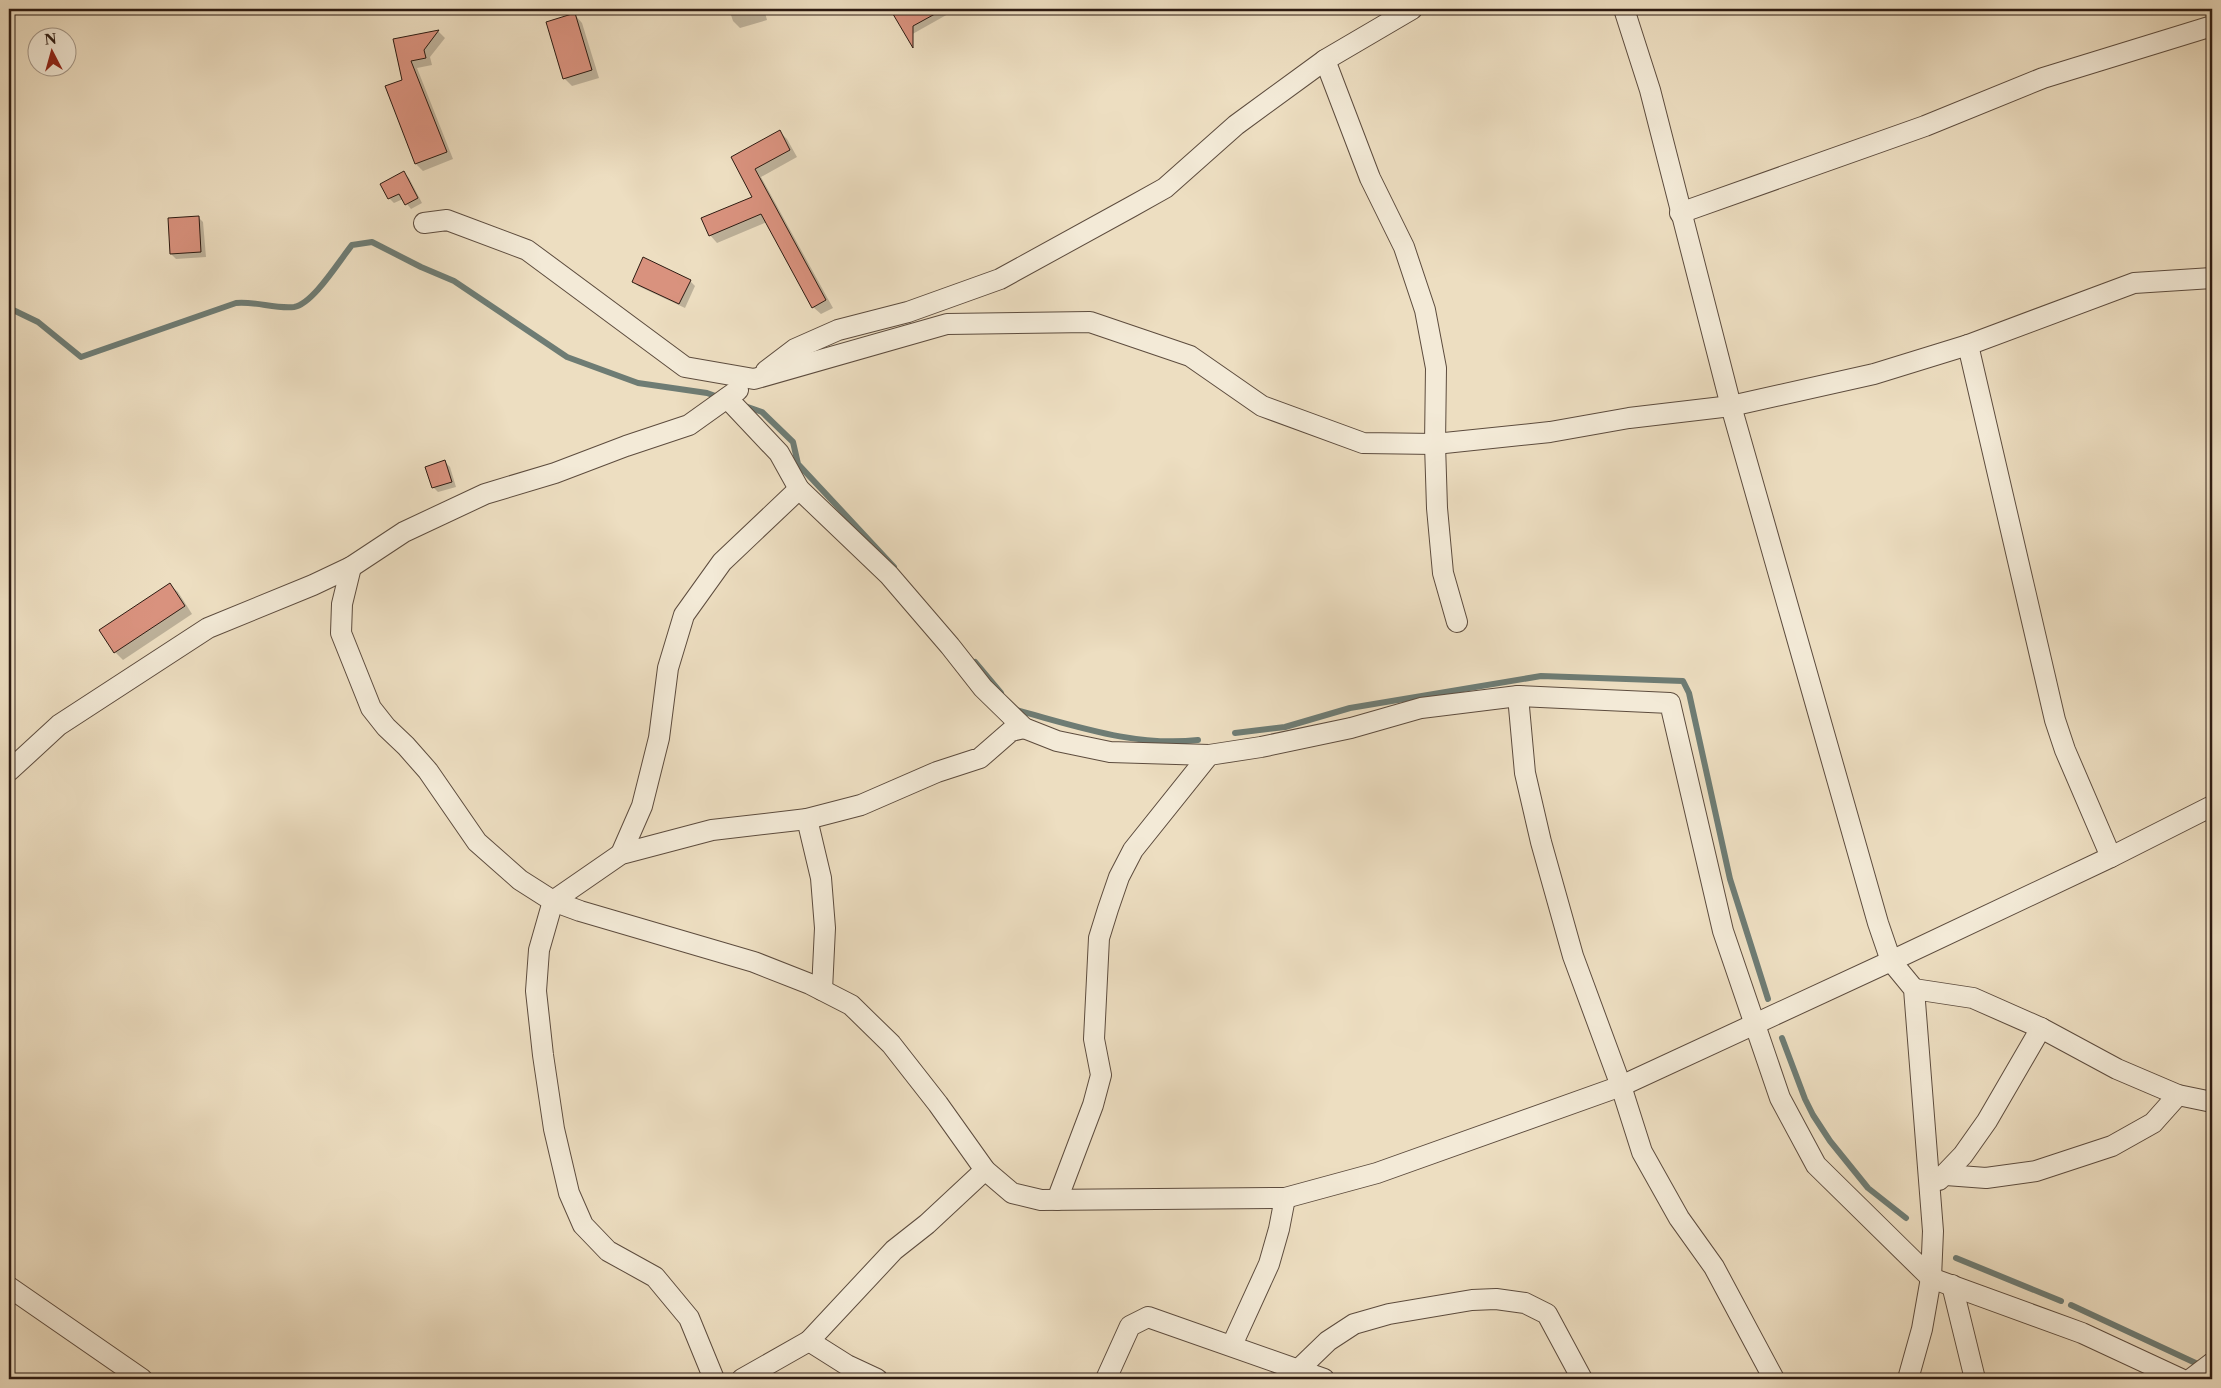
<svg xmlns="http://www.w3.org/2000/svg" width="2221" height="1388" viewBox="0 0 2221 1388" font-family="'Libre Caslon Text',serif">
	<rect width="100%" height="100%" fill="#eddec1"/>
	<filter id="stains"><feTurbulence type="fractalNoise" baseFrequency=".004" numOctaves="4"/><feColorMatrix values="0 0 0 0 .2 0 0 0 0 .09 0 0 0 0 .02 0 0 0 .5 -.17"/></filter>
	<radialGradient id="worn" r=".72"><stop offset=".6" stop-color="#630" stop-opacity="0"/><stop offset="1" stop-color="#630" stop-opacity=".3"/></radialGradient>
	<g fill="#0003">
		<path d="M 729,9 L 764,9 L 767,20 L 740,28 L 733,21 Z"/>
		<path d="M 892,9 L 957,9 L 909,36 Z"/>
		<path d="M 575,15 L 582,23 L 599,78 L 572,86 L 564,78 Z"/>
		<path d="M 438,31 L 445,38 L 430,57 L 432,65 L 417,68 L 453,159 L 423,171 L 416,164 L 386,87 L 403,81 L 394,40 Z"/>
		<path d="M 780,132 L 787,139 L 797,157 L 761,177 L 833,308 L 821,314 L 813,307 L 767,222 L 717,243 L 710,235 L 754,197 L 732,157 Z"/>
		<path d="M 404,173 L 409,178 L 422,203 L 411,209 L 403,199 L 394,203 L 389,198 Z"/>
		<path d="M 198,217 L 203,222 L 206,257 L 176,259 L 171,254 L 169,219 Z"/>
		<path d="M 633,281 L 690,281 L 695,286 L 685,308 L 638,286 Z"/>
		<path d="M 445,462 L 450,467 L 456,487 L 438,492 L 433,487 Z"/>
		<path d="M 170,585 L 178,592 L 192,614 L 123,660 L 115,652 Z"/>
	</g>
	<g fill="none" stroke-linecap="round" stroke-linejoin="round">
		<g stroke="#6e7c74" stroke-width="6">
			<path d="M 9,308 L 38,322 L 81,357 L 236,303 C 255,301 275,309 294,307 C 313,304 339,261 352,245 L 372,242 L 421,267 L 454,281 L 567,357 L 638,383 L 707,393 L 721,398"/>
			<path d="M 742,405 L 762,412 L 793,442 L 798,464 L 894,567"/>
			<path d="M 975,662 L 1001,693"/>
			<path d="M 1014,708 L 1016,710 C 1076,726 1135,747 1198,740"/>
			<path d="M 1235,733 L 1285,727 L 1350,708 L 1541,676 L 1683,681 L 1689,693 L 1730,879 L 1768,999"/>
			<path d="M 1782,1038 L 1805,1099 L 1813,1115 L 1830,1141 L 1868,1188 L 1906,1218"/>
			<path d="M 1956,1258 L 2061,1301"/>
			<path d="M 2071,1305 L 2202,1366"/>
		</g>
	</g>
	<g fill="#d9927e" stroke="#2d1b12">
		<path d="M 890,9 L 944,9 L 913,26 L 913,48 Z"/>
		<path d="M 575,13 L 592,70 L 563,79 L 546,22 Z"/>
		<path d="M 439,30 L 424,50 L 426,58 L 411,61 L 447,152 L 415,164 L 385,86 L 402,80 L 393,39 Z"/>
		<path d="M 780,130 L 790,150 L 755,169 L 826,300 L 812,308 L 761,214 L 709,236 L 701,218 L 752,197 L 731,157 Z"/>
		<path d="M 404,171 L 418,198 L 405,205 L 399,194 L 388,199 L 380,184 Z"/>
		<path d="M 199,216 L 201,252 L 170,254 L 168,218 Z"/>
		<path d="M 643,257 L 691,280 L 679,304 L 632,282 Z"/>
		<path d="M 445,460 L 452,482 L 432,488 L 425,467 Z"/>
		<path d="M 170,583 L 185,606 L 114,653 L 99,630 Z"/>
	</g>
	<g fill="none" stroke-linecap="round" stroke-linejoin="round">
		<g stroke="#5d4c3e" stroke-width="22">
			<g id="street">
				<path d="M 1624,9 L 1650,90 L 1731,406 L 1878,923 L 1891,961 L 1914,989 L 1933,1231 L 1931,1278 L 1922,1329 L 1908,1379"/>
				<path d="M 1325,60 L 1370,178 L 1404,247 L 1425,310 L 1436,368 L 1435,444 L 1437,508 L 1443,573 L 1457,622"/>
				<path d="M 1680,213 L 1925,126 L 2043,78 L 2212,26"/>
				<path d="M 424,223 L 447,220 L 527,250 L 685,367 L 754,379 L 947,324 L 1090,322 L 1190,356 L 1262,406 L 1363,443 L 1435,444 L 1550,432 L 1629,418 L 1731,406 L 1874,374 L 1968,345 L 2134,283 L 2212,278"/>
				<path d="M 1968,345 L 2055,720 L 2065,750 L 2111,857"/>
				<path d="M 766,371 L 795,349 L 838,330 L 908,312 L 1000,279 L 1131,207 L 1165,188 L 1236,125 L 1325,60 L 1412,9"/>
				<path d="M 727,398 L 779,453 L 799,489 L 889,575 L 950,646 L 983,688 L 1024,728 L 1057,741 L 1110,752 L 1209,755 L 1261,747 L 1351,728 L 1421,708 L 1518,696 L 1670,703 L 1723,931 L 1780,1098 L 1816,1165 L 1931,1278 L 2082,1333 L 2181,1379"/>
				<path d="M 351,567 L 342,604 L 341,633 L 371,708 L 386,727 L 406,746 L 428,771 L 477,842 L 520,880 L 553,901 L 580,911 L 754,962 L 810,984 L 851,1005 L 891,1044 L 938,1104 L 985,1170 L 1012,1193 L 1041,1200 L 1285,1198 L 1377,1173 L 1621,1086 L 1891,961 L 2111,857 L 2212,806"/>
				<path d="M 1518,696 L 1525,773 L 1541,842 L 1573,956 L 1621,1086 L 1642,1152 L 1679,1218 L 1714,1267 L 1774,1379"/>
				<path d="M 9,771 L 59,725 L 208,628 L 313,585 L 351,567 L 404,532 L 485,494 L 555,473 L 626,446 L 689,425 L 738,390"/>
				<path d="M 807,819 L 821,878 L 825,928 L 822,990"/>
				<path d="M 621,854 L 642,806 L 659,738 L 668,668 L 684,615 L 722,562 L 799,489"/>
				<path d="M 1914,989 L 1973,998 L 2041,1028 L 2117,1069 L 2178,1095 L 2212,1102"/>
				<path d="M 1946,1175 L 1986,1178 L 2036,1171 L 2112,1146 L 2153,1123 L 2178,1095"/>
				<path d="M 1939,1180 L 1963,1155 L 1987,1121 L 2041,1028"/>
				<path d="M 1057,1200 L 1093,1105 L 1101,1075 L 1094,1039 L 1099,938 L 1108,909 L 1119,877 L 1133,850 L 1209,755"/>
				<path d="M 1952,1285 L 1975,1379"/>
				<path d="M 9,1287 L 142,1379"/>
				<path d="M 809,1341 L 847,1365 L 877,1379"/>
				<path d="M 1232,1345 L 1269,1264 L 1279,1229 L 1285,1198"/>
				<path d="M 1299,1369 L 1328,1341 L 1354,1324 L 1389,1314 L 1472,1300 L 1496,1299 L 1525,1303 L 1547,1314 L 1582,1379"/>
				<path d="M 714,1379 L 689,1318 L 655,1277 L 608,1251 L 583,1225 L 569,1193 L 554,1129 L 543,1055 L 536,991 L 539,950 L 553,901 L 621,854 L 712,830 L 807,819 L 861,805 L 937,772 L 980,758 L 1011,731 L 1024,728"/>
				<path d="M 742,1379 L 809,1341 L 894,1250 L 927,1224 L 985,1170"/>
				<path d="M 1106,1379 L 1130,1326 L 1148,1317 L 1324,1379"/>
				<path d="M 2191,1379 L 2212,1363"/>
			</g>
		</g>
		<use href="#street" stroke="#f3ead7" stroke-width="20"/>
	</g>
	<rect width="2221" height="1388" fill="none" stroke="#eddec1" stroke-width="30"/>
	<rect x="10" y="10" width="2201" height="1368" fill="none" stroke="#2d1b12" stroke-width="2.5"/>
	<rect x="15" y="15" width="2191" height="1358" fill="none" stroke="#2d1b12"/>
	<g transform="translate(52 52) rotate(354)"><circle r="24" fill="#f3ead7" stroke="#a49788"/>
	<path d="M0-4L9 19L0 12L-9 19Z" fill="#8f2418"/>
	<text y="-8" font-size="14" font-weight="bold" text-anchor="middle" fill="#2d1b12">N</text>
	</g>
	<rect width="100%" height="100%" filter="url(#stains)"/>
	<rect width="100%" height="100%" fill="url(#worn)"/>
</svg>
